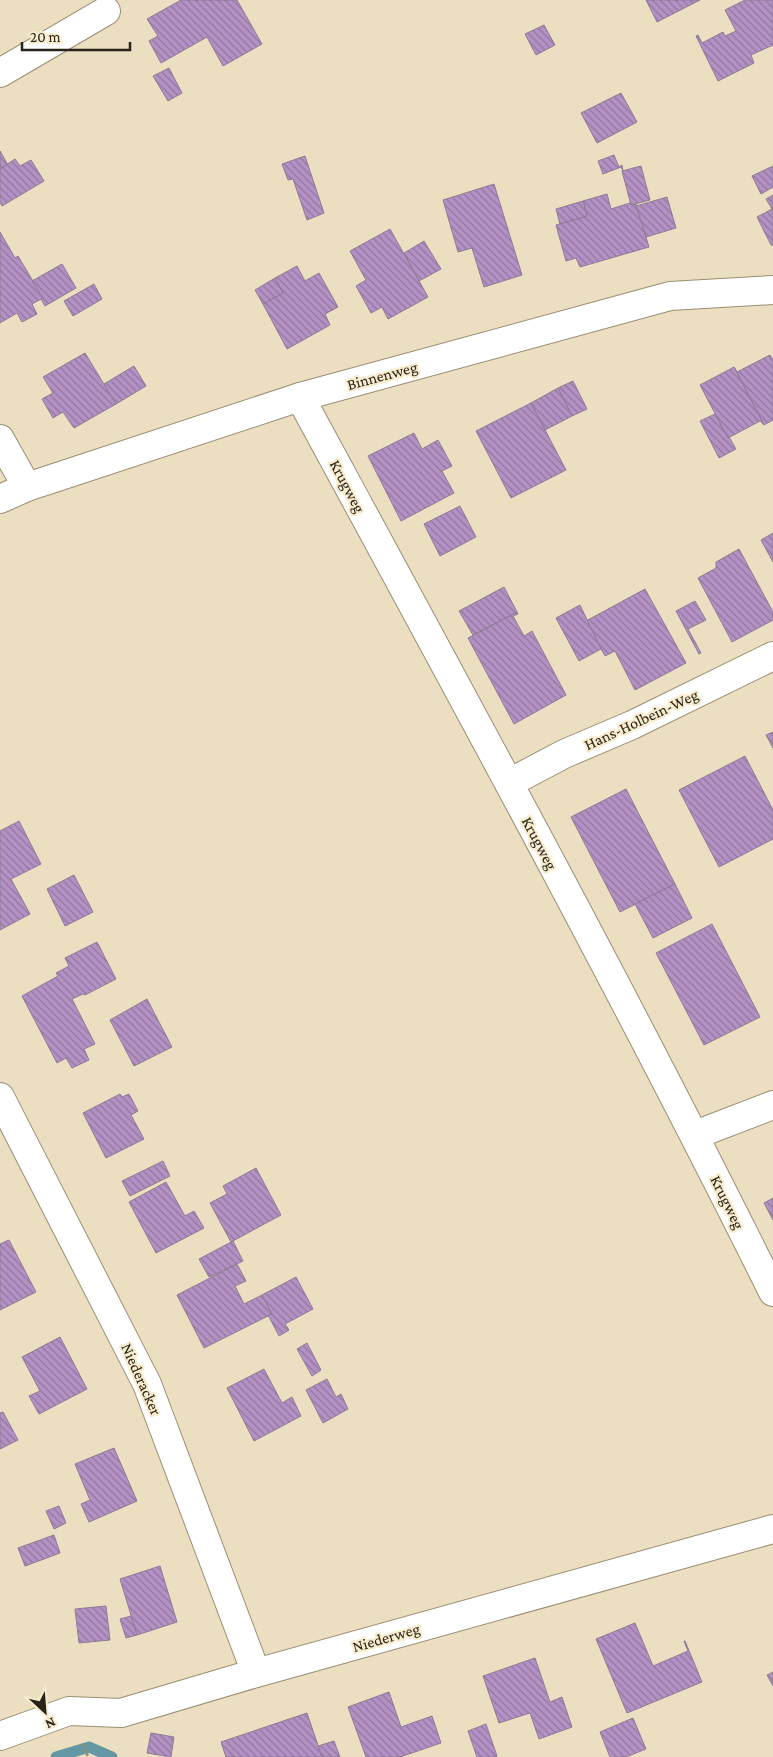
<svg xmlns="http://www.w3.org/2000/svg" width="773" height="1757" viewBox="0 0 773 1757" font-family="'Crimson Pro',serif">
	<defs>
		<pattern id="building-back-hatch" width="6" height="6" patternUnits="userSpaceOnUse" patternTransform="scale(1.25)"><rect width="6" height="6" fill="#b491c4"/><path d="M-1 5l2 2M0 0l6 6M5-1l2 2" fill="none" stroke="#92769e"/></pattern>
	</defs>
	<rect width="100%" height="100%" fill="#ecdfc1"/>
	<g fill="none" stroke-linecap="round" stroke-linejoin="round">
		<path stroke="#6297a3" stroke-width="11" d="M 56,1757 L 89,1747 L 112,1757"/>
	</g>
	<g fill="url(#building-back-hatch)" stroke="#8c7c94">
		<path d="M 181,0 L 237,0 L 262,44 L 223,66 L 207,37 L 161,63 L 149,41 L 158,36 L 147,19 Z"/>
		<path d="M 646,0 L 700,0 L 657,22 Z"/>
		<path d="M 745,0 L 773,0 L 773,45 L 751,55 L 754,63 L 718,81 L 696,36 L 698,35 L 702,43 L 723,32 L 725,36 L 736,31 L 725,10 Z"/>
		<path d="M 544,25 L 555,45 L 536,55 L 525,34 Z"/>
		<path d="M 169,68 L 182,93 L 168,101 L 153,76 Z"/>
		<path d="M 621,93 L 637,122 L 597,143 L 581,113 Z"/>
		<path d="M 0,151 L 8,165 L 0,169 Z"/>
		<path d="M 614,155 L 619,167 L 622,165 L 623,171 L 621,167 L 603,174 L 598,161 Z"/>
		<path d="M 305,156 L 324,213 L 307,220 L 293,179 L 288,180 L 282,164 Z"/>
		<path d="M 15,159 L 20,166 L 31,160 L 44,181 L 2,206 L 0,202 L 0,169 Z"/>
		<path d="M 641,166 L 650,200 L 631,205 L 622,171 Z"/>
		<path d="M 773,166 L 773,187 L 761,194 L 752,176 Z"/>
		<path d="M 494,184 L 522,275 L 484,287 L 472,248 L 458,252 L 443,200 Z"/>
		<path d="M 607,194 L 611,209 L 630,203 L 631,205 L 636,204 L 649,247 L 580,267 L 576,258 L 566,261 L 556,225 L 587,216 L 583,201 Z"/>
		<path d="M 773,195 L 773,209 L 772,209 L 766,199 Z"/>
		<path d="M 667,197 L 676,228 L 646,237 L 636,206 Z"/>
		<path d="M 583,201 L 587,216 L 560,224 L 556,209 Z"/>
		<path d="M 772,209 L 773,209 L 773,245 L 771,245 L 757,217 Z"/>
		<path d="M 390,229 L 428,297 L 388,319 L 382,307 L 371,313 L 356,286 L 366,280 L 350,251 Z"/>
		<path d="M 0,232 L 15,258 L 18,256 L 43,298 L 32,304 L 37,314 L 22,322 L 17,313 L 0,323 Z"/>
		<path d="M 424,241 L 441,269 L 419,281 L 404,253 Z"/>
		<path d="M 62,264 L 76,288 L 45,306 L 41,299 L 43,298 L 32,281 Z"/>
		<path d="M 297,266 L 305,281 L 319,273 L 338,307 L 325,314 L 330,325 L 287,349 L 263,304 L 283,293 L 275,278 Z"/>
		<path d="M 275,278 L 283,293 L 263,304 L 255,290 Z"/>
		<path d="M 94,284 L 102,299 L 73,316 L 64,301 Z"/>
		<path d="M 85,353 L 116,404 L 74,428 L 63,412 L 53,418 L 42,399 L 53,393 L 43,377 Z"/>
		<path d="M 770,355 L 773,360 L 773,420 L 764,425 L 734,367 L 737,372 Z"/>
		<path d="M 134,366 L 146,386 L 116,404 L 104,384 Z"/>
		<path d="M 734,367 L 764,425 L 760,421 L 728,438 L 700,385 Z"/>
		<path d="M 573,381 L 587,409 L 572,416 L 558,388 Z"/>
		<path d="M 558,388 L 572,416 L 545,430 L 531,403 Z"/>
		<path d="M 531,403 L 566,470 L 511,498 L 476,431 Z"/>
		<path d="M 715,414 L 728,438 L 729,437 L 736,449 L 719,458 L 700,421 Z"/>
		<path d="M 414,433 L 422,449 L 438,440 L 452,466 L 442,471 L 454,493 L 401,521 L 368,456 Z"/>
		<path d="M 460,506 L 476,537 L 440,556 L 424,524 Z"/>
		<path d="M 773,533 L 773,562 L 761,540 Z"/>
		<path d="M 739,549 L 773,612 L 773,620 L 732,642 L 698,578 L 716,568 L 716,562 Z"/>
		<path d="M 504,587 L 517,612 L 473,635 L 459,611 Z"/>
		<path d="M 645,589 L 686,663 L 635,690 L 615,651 L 605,656 L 586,621 Z"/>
		<path d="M 695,601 L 706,620 L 688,629 L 701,653 L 699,654 L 676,611 Z"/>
		<path d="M 580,605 L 601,649 L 579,661 L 556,618 Z"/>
		<path d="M 517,612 L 518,614 L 513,616 L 524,636 L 532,631 L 566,695 L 514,724 L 468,638 Z"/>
		<path d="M 773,732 L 773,748 L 766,735 Z"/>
		<path d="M 745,756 L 773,810 L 773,839 L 719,867 L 679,790 Z"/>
		<path d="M 626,789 L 675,884 L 620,912 L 571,817 Z"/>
		<path d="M 19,821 L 41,864 L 11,879 L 30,914 L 0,930 L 0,831 Z"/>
		<path d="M 74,875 L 93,912 L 65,926 L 47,889 Z"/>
		<path d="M 675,884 L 692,918 L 653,938 L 635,904 Z"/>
		<path d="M 712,924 L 760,1017 L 704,1045 L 656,953 Z"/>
		<path d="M 97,942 L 116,979 L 85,995 L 83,994 L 72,999 L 95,1044 L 84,1049 L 89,1060 L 72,1068 L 66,1058 L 57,1063 L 22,996 L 58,976 L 56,973 L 69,966 L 65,958 Z"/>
		<path d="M 147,999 L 172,1047 L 134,1066 L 110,1020 Z"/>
		<path d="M 120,1094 L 122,1097 L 129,1094 L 138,1111 L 131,1115 L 144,1139 L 106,1158 L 83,1113 Z"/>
		<path d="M 163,1161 L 170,1176 L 130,1196 L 122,1181 Z"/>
		<path d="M 256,1168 L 281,1215 L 231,1242 L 210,1203 L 227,1194 L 223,1186 Z"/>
		<path d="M 166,1182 L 185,1216 L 194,1211 L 204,1228 L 156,1253 L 129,1202 Z"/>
		<path d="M 773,1198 L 773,1220 L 764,1203 Z"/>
		<path d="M 9,1240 L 36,1292 L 0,1310 L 0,1244 Z"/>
		<path d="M 233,1241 L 243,1261 L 209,1277 L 199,1259 Z"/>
		<path d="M 237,1264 L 246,1281 L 235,1286 L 244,1304 L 262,1295 L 272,1314 L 204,1348 L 177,1295 Z"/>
		<path d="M 296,1277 L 313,1309 L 285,1324 L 289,1330 L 279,1336 L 268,1315 L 272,1314 L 262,1295 Z"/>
		<path d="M 60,1337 L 87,1389 L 39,1414 L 29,1396 L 40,1391 L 22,1357 Z"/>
		<path d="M 307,1343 L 321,1370 L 312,1376 L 297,1349 Z"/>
		<path d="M 264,1369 L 282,1403 L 292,1397 L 301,1416 L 254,1441 L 227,1388 Z"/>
		<path d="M 327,1379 L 336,1397 L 341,1394 L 348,1409 L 323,1423 L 306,1390 Z"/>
		<path d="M 3,1412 L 18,1440 L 0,1449 L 0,1413 Z"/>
		<path d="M 114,1448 L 137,1501 L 89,1522 L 81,1504 L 90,1500 L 75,1464 Z"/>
		<path d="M 59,1506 L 66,1523 L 54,1529 L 46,1511 Z"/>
		<path d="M 54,1535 L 60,1553 L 25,1566 L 18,1548 Z"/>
		<path d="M 160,1566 L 177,1622 L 137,1635 L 120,1579 Z"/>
		<path d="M 106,1606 L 110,1640 L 79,1643 L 75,1609 Z"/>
		<path d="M 131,1616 L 137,1635 L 126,1638 L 120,1619 Z"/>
		<path d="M 635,1623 L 653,1666 L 688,1651 L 684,1641 L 685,1641 L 702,1682 L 627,1713 L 596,1639 Z"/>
		<path d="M 535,1658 L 550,1702 L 562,1697 L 572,1727 L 539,1739 L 530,1713 L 499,1723 L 483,1676 Z"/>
		<path d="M 773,1672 L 773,1686 L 767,1675 Z"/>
		<path d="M 389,1692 L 401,1727 L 432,1716 L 441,1743 L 400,1757 L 366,1757 L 348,1707 Z"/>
		<path d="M 307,1713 L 322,1757 L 226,1757 L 221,1742 Z"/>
		<path d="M 633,1718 L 646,1749 L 626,1757 L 610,1757 L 600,1732 Z"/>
		<path d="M 486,1724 L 497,1756 L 495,1757 L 477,1757 L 468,1731 Z"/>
		<path d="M 151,1733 L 174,1737 L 171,1757 L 147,1753 Z"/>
		<path d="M 334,1741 L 340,1757 L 322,1757 L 318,1746 Z"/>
	</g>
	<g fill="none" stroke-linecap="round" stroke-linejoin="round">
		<g stroke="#9a8e73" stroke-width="30">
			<g id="minor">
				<path d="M 0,73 L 106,11"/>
				<path d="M 300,397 C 461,694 623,990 773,1292"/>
				<path d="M 0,439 L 27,487"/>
				<path d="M 0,499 L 27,487 L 300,397 L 670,296 L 773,290"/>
				<path d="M 509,783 L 564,754 L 632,725 L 773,656"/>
				<path d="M 0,1097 L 147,1384 L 256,1673"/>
				<path d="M 695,1135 L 773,1105"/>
				<path d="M 0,1736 L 69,1711 L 121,1713 L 256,1673 L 773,1529"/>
			</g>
		</g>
		<path stroke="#948b75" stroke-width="3" stroke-dasharray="2.5 2.5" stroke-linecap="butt" d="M 83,1744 L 88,1757"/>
		<use href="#minor" stroke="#fff" stroke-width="28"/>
	</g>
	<g text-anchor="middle" stroke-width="4.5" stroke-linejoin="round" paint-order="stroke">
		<g font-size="16" fill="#272318" stroke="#f9ecce">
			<text transform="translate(382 375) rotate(-15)" y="6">Binnenweg</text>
			<text transform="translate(348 486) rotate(62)" y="6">Krugweg</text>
			<text transform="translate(641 719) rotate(-25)" y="6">Hans-Holbein-Weg</text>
			<text transform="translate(540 843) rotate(62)" y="6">Krugweg</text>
			<text transform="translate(728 1202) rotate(64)" y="6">Krugweg</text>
			<text transform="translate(142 1379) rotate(66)" y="6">Niederacker</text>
			<text transform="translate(386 1637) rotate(-16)" y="6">Niederweg</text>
		</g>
	</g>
	<g transform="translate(45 1712) rotate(154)" stroke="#f9ecce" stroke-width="4" paint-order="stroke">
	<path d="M0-4L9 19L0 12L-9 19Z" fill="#272318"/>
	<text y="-8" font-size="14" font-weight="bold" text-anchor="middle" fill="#272318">N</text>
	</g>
	<path d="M22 42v8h108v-8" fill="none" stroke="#272318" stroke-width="2.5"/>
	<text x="30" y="42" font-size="15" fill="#272318" stroke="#f9ecce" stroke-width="4" paint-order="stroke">20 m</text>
</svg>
